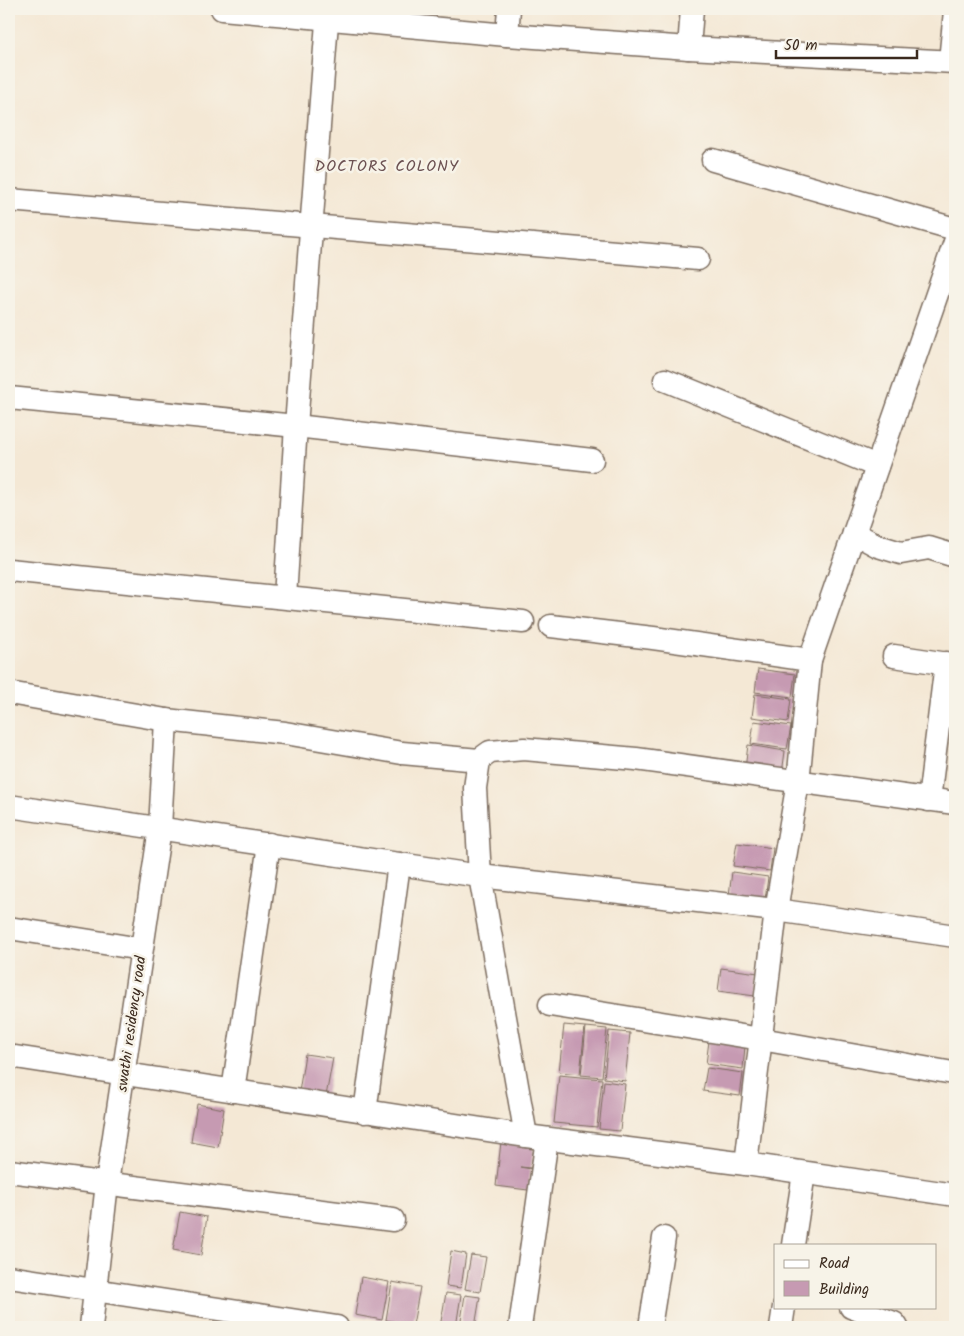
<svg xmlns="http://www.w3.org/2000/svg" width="964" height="1336" viewBox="0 0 964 1336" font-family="Kalam,sans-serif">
	<rect width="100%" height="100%" fill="#f7f3e8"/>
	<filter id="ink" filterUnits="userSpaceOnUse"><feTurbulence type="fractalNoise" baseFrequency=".02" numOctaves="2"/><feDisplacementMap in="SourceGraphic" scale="10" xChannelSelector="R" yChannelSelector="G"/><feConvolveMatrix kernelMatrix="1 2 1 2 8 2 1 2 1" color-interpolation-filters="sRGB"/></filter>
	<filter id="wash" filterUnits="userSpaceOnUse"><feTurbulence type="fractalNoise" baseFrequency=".0096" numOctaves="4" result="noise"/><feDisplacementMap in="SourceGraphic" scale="20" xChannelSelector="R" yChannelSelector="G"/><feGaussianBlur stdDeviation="1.12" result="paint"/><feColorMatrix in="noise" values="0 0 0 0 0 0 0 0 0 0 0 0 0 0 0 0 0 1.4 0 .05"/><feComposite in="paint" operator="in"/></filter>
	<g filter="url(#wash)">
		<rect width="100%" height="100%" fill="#f4e8d5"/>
		<g id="blocks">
			<g fill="#c69ab2">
				<path d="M 758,669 L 795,674 L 792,697 L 755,692 Z"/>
				<path d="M 755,694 L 791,699 L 788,722 L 752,717 Z"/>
				<path d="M 754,721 L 791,726 L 787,749 L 751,744 Z"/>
				<path d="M 748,745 L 785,751 L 782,774 L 745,769 Z"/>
				<path d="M 737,843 L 773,848 L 770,871 L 733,866 Z"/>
				<path d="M 732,872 L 768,877 L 765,900 L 729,895 Z"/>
				<path d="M 721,968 L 758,973 L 755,996 L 718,991 Z"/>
				<path d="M 564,1025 L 585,1027 L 580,1074 L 559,1072 Z"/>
				<path d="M 586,1027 L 607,1029 L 602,1077 L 581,1075 Z"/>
				<path d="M 609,1031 L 630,1033 L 625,1081 L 604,1078 Z"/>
				<path d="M 709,1041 L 745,1046 L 743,1069 L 706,1064 Z"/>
				<path d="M 305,1054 L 333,1058 L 326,1096 L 299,1092 Z"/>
				<path d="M 707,1068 L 743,1073 L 740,1096 L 703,1091 Z"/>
				<path d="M 559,1075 L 602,1079 L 597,1127 L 554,1123 Z"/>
				<path d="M 604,1081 L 625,1084 L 620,1131 L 599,1129 Z"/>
				<path d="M 197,1104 L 224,1109 L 218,1147 L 191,1142 Z"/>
				<path d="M 501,1142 L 534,1147 L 531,1168 L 520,1167 L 531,1169 L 528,1190 L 496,1186 Z"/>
				<path d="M 180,1212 L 207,1217 L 201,1255 L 173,1250 Z"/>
				<path d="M 451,1251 L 466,1254 L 461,1288 L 446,1286 Z"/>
				<path d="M 471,1255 L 486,1257 L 480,1292 L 465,1289 Z"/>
				<path d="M 361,1277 L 389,1282 L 382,1320 L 355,1315 Z"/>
				<path d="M 392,1282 L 420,1287 L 413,1325 L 386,1320 Z"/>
				<path d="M 446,1293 L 461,1295 L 456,1327 L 440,1327 Z"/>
				<path d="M 465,1295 L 480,1297 L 475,1327 L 460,1327 Z"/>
			</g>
		</g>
	</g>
	<g filter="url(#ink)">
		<use href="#blocks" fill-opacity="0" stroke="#7c6c5e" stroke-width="1"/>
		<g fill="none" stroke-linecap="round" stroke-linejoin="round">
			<g stroke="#7c6c5e" stroke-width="25">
				<g id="street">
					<path d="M 222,9 L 507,35 L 689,48 L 955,62"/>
					<path d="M 507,35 L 509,9"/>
					<path d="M 689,48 L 692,9"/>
					<path d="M 950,61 L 955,11"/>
					<path d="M 713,160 L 955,229"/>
					<path d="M 9,200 L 698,259"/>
					<path d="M 665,380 L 877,466"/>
					<path d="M 9,398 L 296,426 L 592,460"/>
					<path d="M 854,533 L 878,546 L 901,553 L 929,548 L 955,556"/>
					<path d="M 9,570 L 523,622"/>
					<path d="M 285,597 L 296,426 L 328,9"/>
					<path d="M 551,626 L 653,638 L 810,660 L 798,782 L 776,910 L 746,1164 L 955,1195"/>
					<path d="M 894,656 L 955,665"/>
					<path d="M 810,660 L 955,242"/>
					<path d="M 9,693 L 166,720 L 285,733 L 402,753 L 479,760 L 490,752 L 524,749 L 636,759 L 955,803"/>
					<path d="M 929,800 L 946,663"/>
					<path d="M 9,806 L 480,876 L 776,910 L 955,936"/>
					<path d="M 9,928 L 141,949"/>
					<path d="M 550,1005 L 761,1039 L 953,1073"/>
					<path d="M 9,1056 L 526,1136 L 480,876 L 475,788 L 479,760"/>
					<path d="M 233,1091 L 269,844"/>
					<path d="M 365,1112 L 399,864"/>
					<path d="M 526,1136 L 746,1164"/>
					<path d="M 9,1171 L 393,1220"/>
					<path d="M 793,1245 L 804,1173"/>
					<path d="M 9,1277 L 337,1327"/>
					<path d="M 851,1307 L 894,1323 L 897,1327"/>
					<path d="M 91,1327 L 107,1183 L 160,828 L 166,720"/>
					<path d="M 520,1327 L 547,1139"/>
					<path d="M 650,1327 L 664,1238"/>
					<path d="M 781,1327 L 784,1307"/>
				</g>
			</g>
			<use href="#street" stroke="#fff" stroke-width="22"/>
		</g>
	</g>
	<g text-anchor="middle" stroke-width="5" stroke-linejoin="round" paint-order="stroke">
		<g font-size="15" fill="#3b2a1e" stroke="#f7f3e8">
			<text transform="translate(131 1024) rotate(-82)" y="5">swathi residency road</text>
		</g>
		<g font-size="16" letter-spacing="1" fill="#6c5152" stroke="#f7f3e8">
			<text x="387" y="171">DOCTORS COLONY</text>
		</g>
	</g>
	<rect width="964" height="1336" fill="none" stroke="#f7f3e8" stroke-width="30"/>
	<rect x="774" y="1244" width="162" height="65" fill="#f7f3e8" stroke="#aca397"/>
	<rect x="784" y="1260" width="25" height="8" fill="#ffffff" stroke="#aca397"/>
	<text x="819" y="1268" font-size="15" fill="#3b2a1e">Road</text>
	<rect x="784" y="1281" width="25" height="15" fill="#c69ab2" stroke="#aca397"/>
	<text x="819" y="1294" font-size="15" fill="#3b2a1e">Building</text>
	<path d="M776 50v8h141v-8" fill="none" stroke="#3b2a1e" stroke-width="2.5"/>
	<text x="784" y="50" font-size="15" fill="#3b2a1e" stroke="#f7f3e8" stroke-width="4" paint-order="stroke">50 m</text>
</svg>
